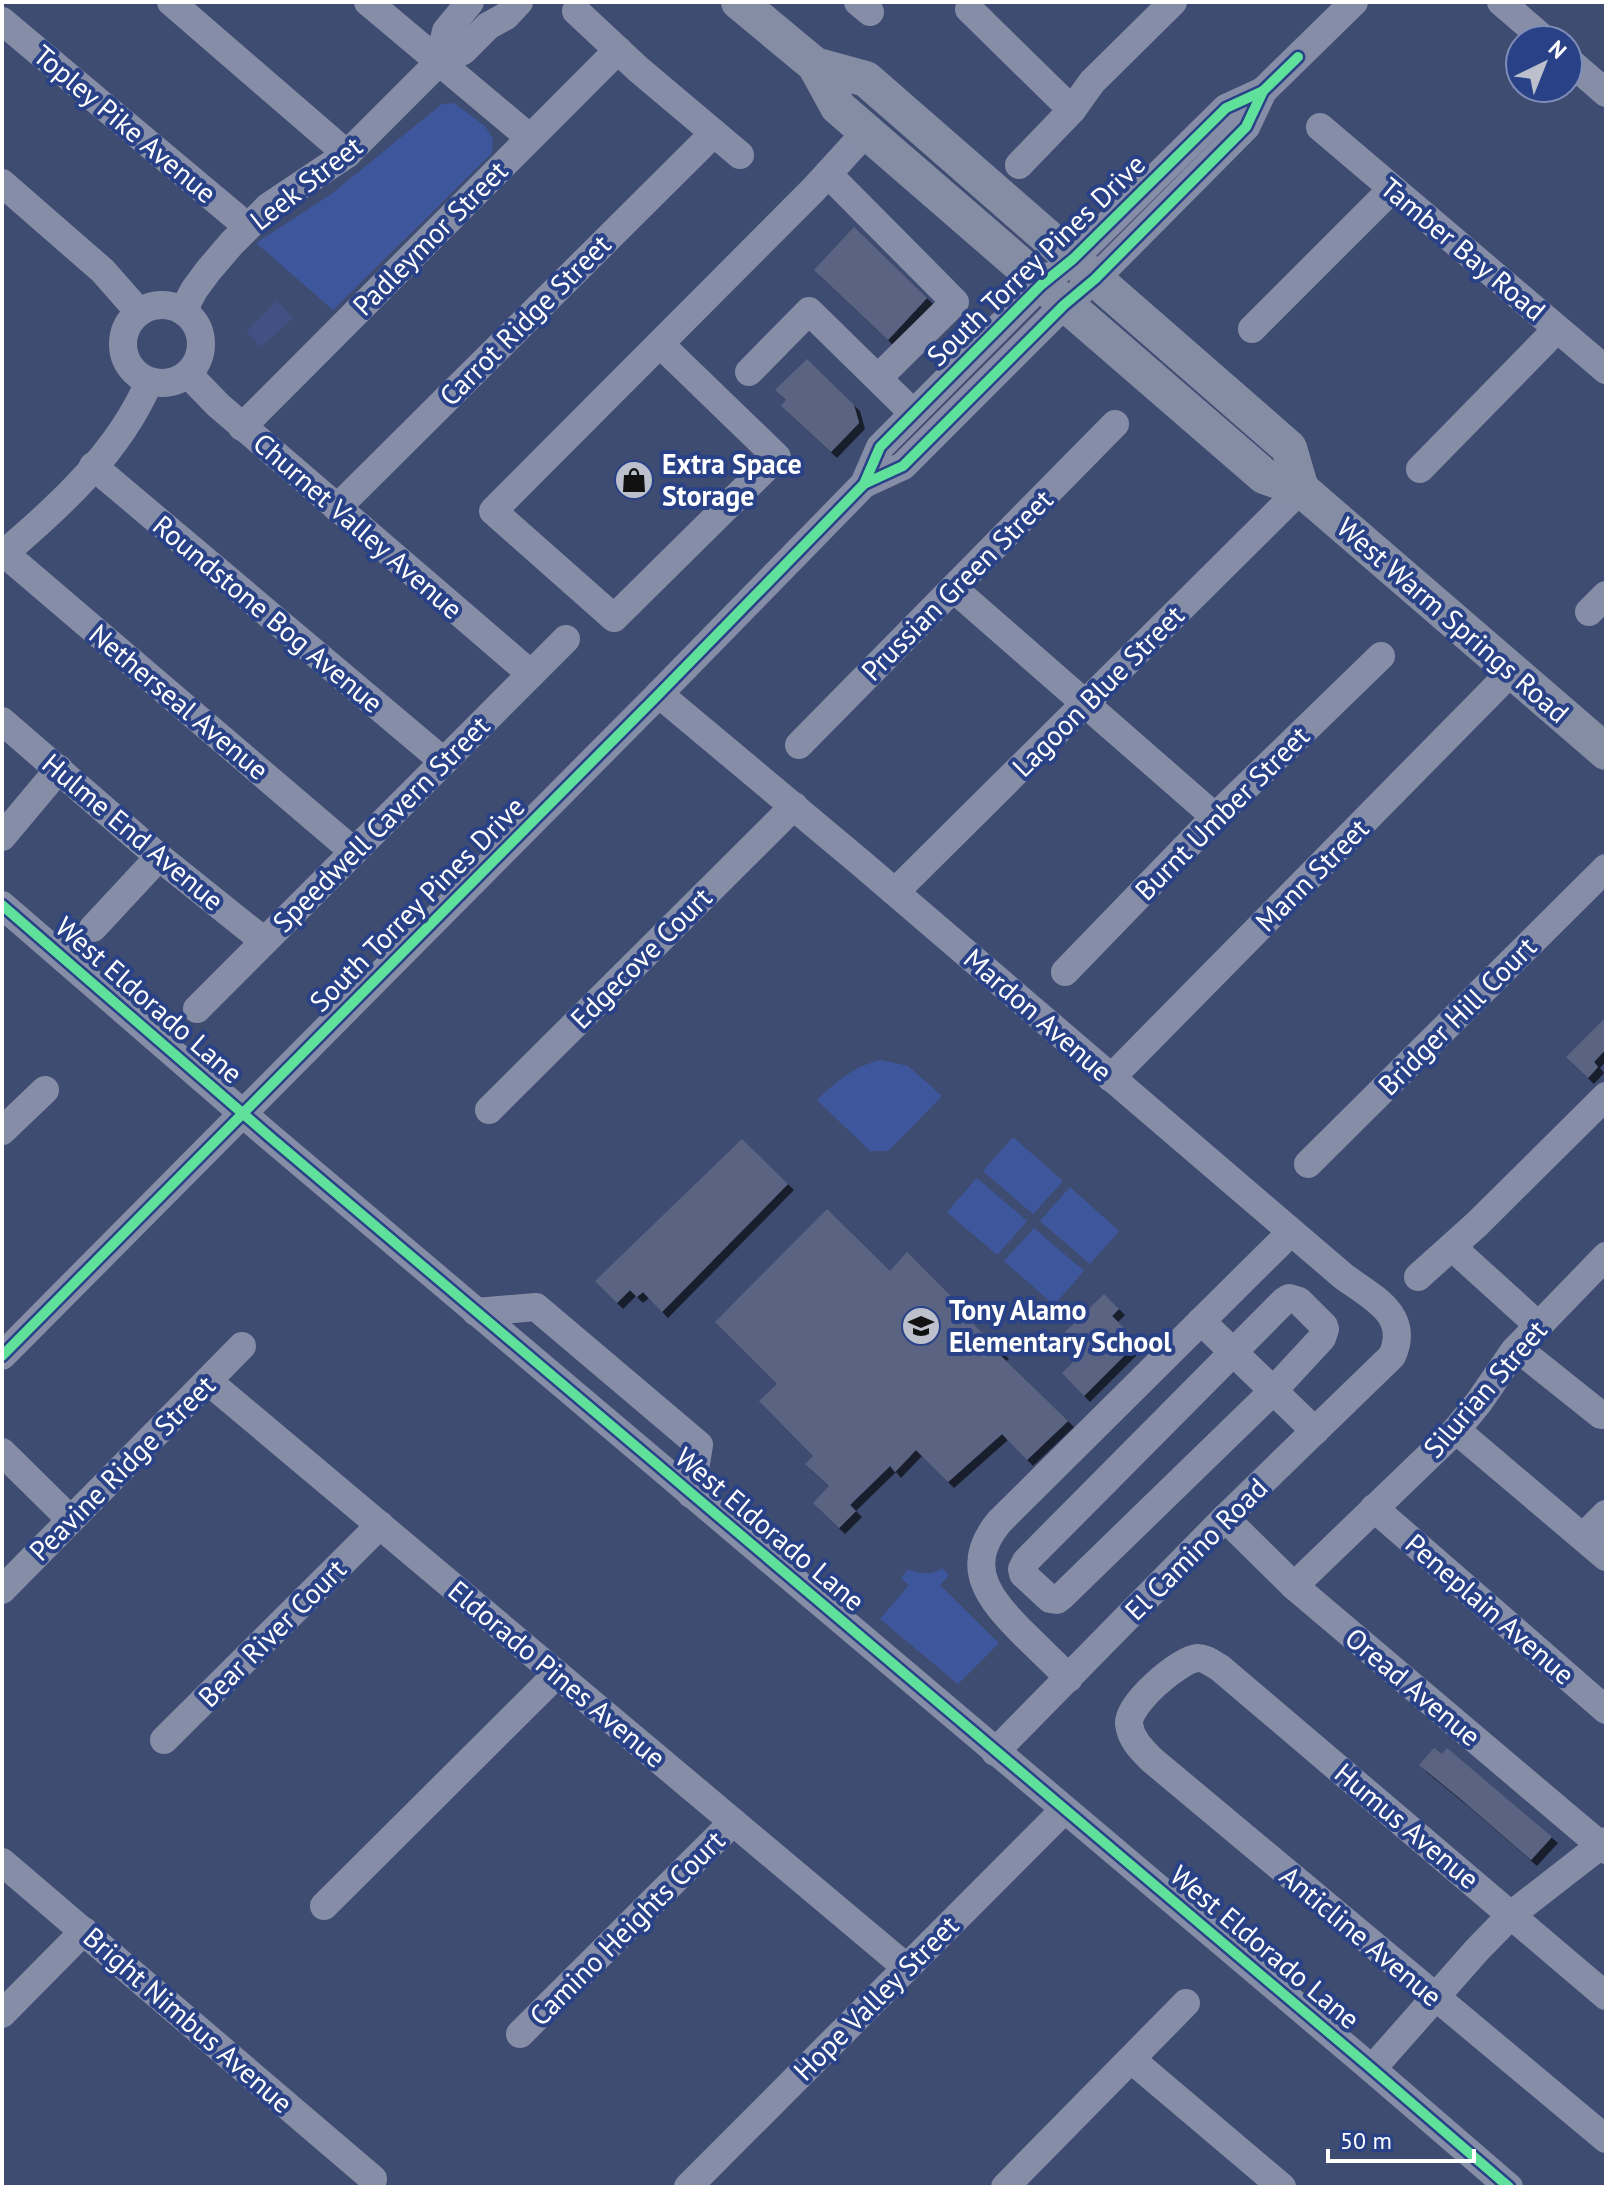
<svg xmlns="http://www.w3.org/2000/svg" width="1608" height="2189" viewBox="0 0 1608 2189" font-family="'PT Sans',sans-serif">
	<defs>
		<filter id="shadow"><feDropShadow dx="6" dy="6" stdDeviation="0" flood-color="#0009"/></filter>
	</defs>
	<rect width="100%" height="100%" fill="#3f4c71"/>
	<g fill="#3e579c">
		<path d="M 454,103 L 485,126 L 493,139 L 492,153 L 333,310 L 256,243 L 330,195 L 442,104 Z"/>
		<path d="M 881,1060 L 908,1066 L 942,1096 L 888,1151 L 870,1151 L 817,1100 C 837,1081 854,1066 881,1060 Z"/>
		<path d="M 1013,1137 L 1063,1181 L 1033,1214 L 983,1171 Z"/>
		<path d="M 977,1178 L 1027,1221 L 997,1255 L 947,1212 Z"/>
		<path d="M 1070,1187 L 1119,1231 L 1090,1264 L 1040,1221 Z"/>
		<path d="M 1034,1228 L 1084,1271 L 1054,1305 L 1004,1261 Z"/>
		<path d="M 942,1568 L 949,1575 L 940,1585 L 999,1643 L 958,1684 L 880,1619 L 909,1585 L 901,1578 L 908,1569 C 920,1574 932,1576 942,1568 Z"/>
	</g>
	<path fill="#415184" d="M 277,301 L 293,318 L 261,347 L 246,331 Z"/>
	<g fill="#5a6482" filter="url(#shadow)">
		<path d="M 854,227 L 927,298 L 888,340 L 814,270 Z"/>
		<path d="M 807,359 L 854,405 L 859,423 L 831,452 L 781,406 L 786,400 L 775,390 Z"/>
		<path d="M 1606,1017 L 1606,1049 L 1594,1062 L 1598,1067 L 1588,1078 L 1566,1057 Z"/>
		<path d="M 742,1139 L 788,1184 L 662,1312 L 643,1292 L 637,1297 L 630,1290 L 617,1303 L 595,1281 Z"/>
		<path d="M 827,1209 L 890,1271 L 907,1252 L 963,1308 L 960,1311 L 1003,1353 L 1000,1355 L 1068,1421 L 1027,1460 L 1002,1434 L 948,1482 L 916,1450 L 895,1472 L 890,1466 L 850,1505 L 856,1511 L 839,1528 L 813,1503 L 829,1486 L 805,1464 L 813,1456 L 759,1401 L 777,1384 L 715,1322 Z"/>
		<path d="M 1104,1294 L 1119,1309 L 1112,1316 L 1138,1342 L 1084,1396 L 1062,1373 L 1084,1351 L 1065,1332 Z"/>
		<path d="M 1434,1748 L 1442,1754 L 1447,1748 L 1552,1837 L 1531,1860 L 1463,1801 L 1419,1765 Z"/>
	</g>
	<g fill="none" stroke-linecap="round" stroke-linejoin="round">
		<g stroke="#868da7" stroke-width="28">
			<path d="M 171,2 L 347,154"/>
			<path d="M 368,2 L 530,138"/>
			<path d="M 858,2 L 870,12"/>
			<path d="M 1501,2 L 1545,40"/>
			<path d="M 969,9 L 1072,110"/>
			<path d="M 576,11 L 638,69 L 740,155"/>
			<path d="M 2,21 L 248,227"/>
			<path d="M 1568,60 L 1606,93"/>
			<path d="M 439,62 L 446,31 L 470,2"/>
			<path d="M 1320,127 L 1606,370"/>
			<path d="M 1019,165 L 1072,110 L 1092,82 L 1173,2"/>
			<path d="M 828,174 L 955,302 L 878,378"/>
			<path d="M 2,183 L 103,271 L 139,312"/>
			<circle cx="162" cy="344" r="39"/>
			<path d="M 183,311 L 194,290 L 208,271 L 231,244 L 268,207 L 347,154 L 439,62 L 463,51 L 488,26 L 506,16 L 519,2"/>
			<path d="M 1252,329 L 1392,189"/>
			<path d="M 660,344 L 777,457 L 614,618 L 493,511 L 813,190 L 866,132"/>
			<path d="M 749,372 L 809,311 L 913,413"/>
			<path d="M 188,374 L 218,405 L 531,674"/>
			<path d="M 242,427 L 618,50"/>
			<path d="M 93,466 L 443,761"/>
			<path d="M 1420,469 L 1557,329"/>
			<path d="M 864,484 L 903,466 L 1064,305 L 1095,279 L 1246,127 L 1263,91 L 1354,2"/>
			<path d="M 337,508 L 714,133"/>
			<path d="M 4,553 L 353,851"/>
			<path d="M 2,555 C 59,507 119,452 149,382"/>
			<path d="M 954,589 L 1215,817"/>
			<path d="M 1589,612 L 1606,595"/>
			<path d="M 659,694 L 861,863 L 1343,1276 C 1371,1297 1411,1314 1392,1356 L 1225,1518 L 995,1752"/>
			<path d="M 2,721 L 159,857 L 264,941"/>
			<path d="M 799,745 L 1115,424"/>
			<path d="M 2,837 L 59,769"/>
			<path d="M 895,892 L 1301,489"/>
			<path d="M 2,905 L 270,1137 L 1372,2069 L 1509,2187"/>
			<path d="M 93,928 L 159,857"/>
			<path d="M 1065,972 L 1215,817 L 1381,656"/>
			<path d="M 197,1009 L 566,639"/>
			<path d="M 1111,1078 L 1512,671"/>
			<path d="M 489,1110 L 794,806"/>
			<path d="M 2,1131 L 45,1090"/>
			<path d="M 1308,1164 L 1606,868"/>
			<path d="M 1452,1247 L 1539,1326"/>
			<path d="M 1418,1277 L 1477,1224 L 1606,1096"/>
			<path d="M 1289,1298 L 1299,1301 L 1324,1326 L 1325,1329 L 1322,1338 L 1273,1391 L 1062,1596 L 1057,1600 L 1050,1599 L 1023,1574 L 1022,1569 L 1026,1561 L 1284,1301 Z"/>
			<path d="M 476,1312 L 536,1307 L 699,1445 L 691,1494"/>
			<path d="M 1201,1321 L 1315,1431"/>
			<path d="M 1517,1348 L 1601,1415"/>
			<path d="M 2,1356 L 659,694 L 864,484 L 880,447 L 1041,285 L 1073,259 L 1226,108 L 1263,91"/>
			<path d="M 208,1381 L 907,1968"/>
			<path d="M 1456,1430 L 1606,1557"/>
			<path d="M 2,1452 L 71,1520"/>
			<path d="M 1374,1508 L 1606,1710"/>
			<path d="M 1225,1518 L 1294,1586 L 1606,1850"/>
			<path d="M 1583,1537 L 1606,1514"/>
			<path d="M 1294,1586 L 1456,1430 L 1479,1402 L 1514,1351 L 1606,1256"/>
			<path d="M 2,1590 L 242,1346"/>
			<path d="M 1069,1678 C 1054,1663 1039,1649 1024,1634 C 989,1599 962,1567 999,1522 L 1291,1232"/>
			<path d="M 164,1740 L 380,1525"/>
			<path d="M 2,1862 L 373,2179"/>
			<path d="M 324,1906 L 557,1674"/>
			<path d="M 1606,1996 L 1220,1668 C 1213,1664 1206,1658 1198,1658 C 1179,1659 1127,1705 1129,1724 C 1131,1740 1142,1750 1152,1760 L 1606,2139"/>
			<path d="M 2,2014 L 84,1931"/>
			<path d="M 520,2034 L 733,1822"/>
			<path d="M 1132,2060 L 1282,2187"/>
			<path d="M 1372,2069 L 1477,1950 L 1511,1915 L 1606,1841"/>
			<path d="M 688,2187 L 1064,1810"/>
			<path d="M 1005,2187 L 1186,2003"/>
		</g>
		<g stroke="#848da4" stroke-width="36">
			<path d="M 739,2 L 815,65 L 838,107 L 1264,476 L 1301,489 L 1606,752"/>
			<path d="M 815,65 L 866,79 L 1289,448 L 1301,489"/>
		</g>
		<g stroke="#294187" stroke-width="15">
			<g id="cycleway">
				<path d="M 864,484 L 903,466 L 1064,305 L 1095,279 L 1246,127 L 1263,91 L 1298,57"/>
				<path d="M 2,905 L 270,1137 L 1372,2069 L 1509,2187"/>
				<path d="M 2,1356 L 659,694 L 864,484 L 880,447 L 1041,285 L 1073,259 L 1226,108 L 1263,91"/>
			</g>
		</g>
		<use href="#cycleway" stroke="#60e19b" stroke-width="10"/>
	</g>
	<defs>
		<g id="shop-disc" transform="scale(2)"><circle r="9.5" fill="#bcc0cd" stroke="#294187"/><path d="M-5-2.5h2.3a2.7 3.5 0 0 1 5.4 0H5L5.5 6h-11ZM-1.5-2.5h3a1.5 2.3 0 0 0-3 0Z" fill="#111"/></g>
		<g id="school-disc" transform="scale(2)"><circle r="9.5" fill="#bcc0cd" stroke="#294187"/><path d="M0-5L7-2L0 1L-7-2ZM-4 1L0 2.5L4 1V4Q0 6-4 4Z" fill="#111"/></g>
	</defs>
	<g fill-rule="evenodd">
		<use href="#shop-disc" x="634" y="480"/>
		<use href="#school-disc" x="921" y="1326"/>
	</g>
	<g text-anchor="middle" stroke-width="8" stroke-linejoin="round" paint-order="stroke">
		<g font-size="28" fill="#fff" stroke="#294187">
			<text transform="translate(125 124) rotate(40)" y="10">Topley Pike Avenue</text>
			<text transform="translate(306 183) rotate(-38)" y="10">Leek Street</text>
			<text transform="translate(430 238) rotate(-45)" y="10">Padleymor Street</text>
			<text transform="translate(1463 249) rotate(40)" y="10">Tamber Bay Road</text>
			<text transform="translate(1036 260) rotate(-44)" y="10">South Torrey Pines Drive</text>
			<text transform="translate(525 320) rotate(-45)" y="10">Carrot Ridge Street</text>
			<text transform="translate(358 526) rotate(41)" y="10">Churnet Valley Avenue</text>
			<text transform="translate(957 585) rotate(-45)" y="10">Prussian Green Street</text>
			<text transform="translate(268 614) rotate(40)" y="10">Roundstone Bog Avenue</text>
			<text transform="translate(1453 620) rotate(41)" y="10">West Warm Springs Road</text>
			<text transform="translate(1098 691) rotate(-45)" y="10">Lagoon Blue Street</text>
			<text transform="translate(179 702) rotate(40)" y="10">Netherseal Avenue</text>
			<text transform="translate(1222 813) rotate(-45)" y="10">Burnt Umber Street</text>
			<text transform="translate(381 824) rotate(-45)" y="10">Speedwell Cavern Street</text>
			<text transform="translate(133 832) rotate(40)" y="10">Hulme End Avenue</text>
			<text transform="translate(1312 875) rotate(-45)" y="10">Mann Street</text>
			<text transform="translate(417 904) rotate(-45)" y="10">South Torrey Pines Drive</text>
			<text transform="translate(641 958) rotate(-45)" y="10">Edgecove Court</text>
			<text transform="translate(149 1000) rotate(41)" y="10">West Eldorado Lane</text>
			<text transform="translate(1038 1015) rotate(41)" y="10">Mardon Avenue</text>
			<text transform="translate(1457 1016) rotate(-45)" y="10">Bridger Hill Court</text>
			<text transform="translate(1485 1389) rotate(-49)" y="10">Silurian Street</text>
			<text transform="translate(122 1468) rotate(-45)" y="10">Peavine Ridge Street</text>
			<text transform="translate(770 1529) rotate(40)" y="10">West Eldorado Lane</text>
			<text transform="translate(1196 1549) rotate(-45)" y="10">El Camino Road</text>
			<text transform="translate(1490 1609) rotate(41)" y="10">Peneplain Avenue</text>
			<text transform="translate(272 1633) rotate(-45)" y="10">Bear River Court</text>
			<text transform="translate(557 1674) rotate(40)" y="10">Eldorado Pines Avenue</text>
			<text transform="translate(1413 1687) rotate(40)" y="10">Oread Avenue</text>
			<text transform="translate(1407 1826) rotate(40)" y="10">Humus Avenue</text>
			<text transform="translate(627 1928) rotate(-45)" y="10">Camino Heights Court</text>
			<text transform="translate(1361 1936) rotate(40)" y="10">Anticline Avenue</text>
			<text transform="translate(1265 1947) rotate(40)" y="10">West Eldorado Lane</text>
			<text transform="translate(876 1998) rotate(-45)" y="10">Hope Valley Street</text>
			<text transform="translate(188 2020) rotate(41)" y="10">Bright Nimbus Avenue</text>
		</g>
		<g font-size="28" font-weight="bold" fill="#fff" stroke="#294187" text-anchor="start">
			<text x="662" y="474">Extra Space<tspan x="662" dy="32">Storage</tspan></text>
			<text x="949" y="1320">Tony Alamo<tspan x="949" dy="32">Elementary School</tspan></text>
		</g>
	</g>
	<rect width="1608" height="2189" fill="none" stroke="#ffffff" stroke-width="8"/>
	<g transform="translate(1544 64) rotate(43)"><circle r="38" fill="#294187" stroke="#7f8db7" stroke-width="2"/>
	<path d="M0-6L14 30L0 20L-14 30Z" fill="#bcc0cd"/>
	<text y="-12" font-size="22" font-weight="bold" text-anchor="middle" fill="#ffffff">N</text>
	</g>
	<path d="M1328 2149v12h146v-12" fill="none" stroke="#ffffff" stroke-width="4"/>
	<text x="1340" y="2149" font-size="24" fill="#ffffff" stroke="#294187" stroke-width="6" paint-order="stroke">50 m</text>
</svg>
